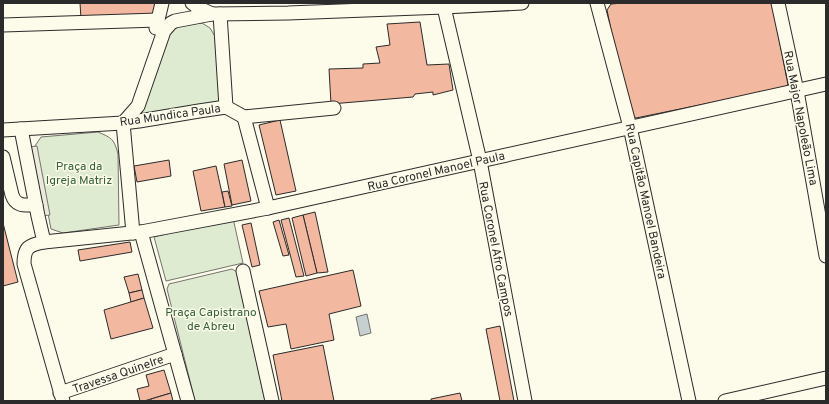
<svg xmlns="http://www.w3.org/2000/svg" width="829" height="404" viewBox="0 0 829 404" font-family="Overpass,sans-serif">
	<rect width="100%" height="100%" fill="#fdfbea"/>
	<g fill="#deebd1" stroke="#74746e">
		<path d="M 202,23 L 210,28 L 216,38 L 220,108 L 139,121 L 167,35 L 179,24 Z"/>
		<path d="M 98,132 C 112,138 114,139 118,154 L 119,225 L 63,233 L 51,229 L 35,146 L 41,137 Z"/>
		<path d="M 233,218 L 243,263 L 166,281 L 154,237 Z"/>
		<path d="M 232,269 L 237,272 L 265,401 L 195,401 L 167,289 L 169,284 Z"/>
	</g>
	<path fill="#eceadb" stroke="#74746e" d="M 37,146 L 50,215 L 41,216 L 28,147 Z"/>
	<path fill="#c7d0d0" stroke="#74746e" d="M 367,314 L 371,333 L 360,336 L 356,317 Z"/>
	<g fill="#f2b8a0" stroke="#2b2b2b">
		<path d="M 80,3 L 158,3 L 155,17 L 81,19 Z"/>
		<path d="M 623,3 L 772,3 L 788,85 L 783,88 L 636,118 L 628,114 L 607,10 L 611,4 Z"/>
		<path d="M 420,22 L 427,65 L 449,64 L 453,90 L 433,95 L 433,92 L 415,94 L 413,97 L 331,104 L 329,69 L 363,68 L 363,64 L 380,63 L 376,47 L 390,45 L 387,24 Z"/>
		<path d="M 280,120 L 296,191 L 276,195 L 259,125 Z"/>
		<path d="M 169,160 L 171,176 L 137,182 L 134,166 Z"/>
		<path d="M 242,160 L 251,201 L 232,205 L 224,164 Z"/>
		<path d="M 216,166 L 225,207 L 201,211 L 193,171 Z"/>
		<path d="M 228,191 L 232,206 L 225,207 L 222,192 Z"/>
		<path d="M 315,212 L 328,272 L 317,273 L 303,215 Z"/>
		<path d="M 303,215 L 317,273 L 306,276 L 292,218 Z"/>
		<path d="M 289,218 L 304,276 L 296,277 L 281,220 Z"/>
		<path d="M 279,220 L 289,255 L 283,256 L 273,222 Z"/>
		<path d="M 3,223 L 18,282 L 3,286 Z"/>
		<path d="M 251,223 L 260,265 L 252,267 L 242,225 Z"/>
		<path d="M 130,242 L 132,252 L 80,261 L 78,250 Z"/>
		<path d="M 353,270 L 361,306 L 329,314 L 334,340 L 291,349 L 286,324 L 268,327 L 259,291 Z"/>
		<path d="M 138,274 L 142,290 L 129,293 L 124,277 Z"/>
		<path d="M 142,290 L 144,298 L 131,302 L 129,293 Z"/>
		<path d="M 144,298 L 153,328 L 111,339 L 104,310 Z"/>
		<path d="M 500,326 L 514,401 L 500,401 L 486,329 Z"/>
		<path d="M 323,345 L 334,401 L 282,401 L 273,355 Z"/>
		<path d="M 164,370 L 171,393 L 144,401 L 140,401 L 137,389 L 149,386 L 146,375 Z"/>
		<path d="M 171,393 L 173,401 L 151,401 L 151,399 Z"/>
		<path d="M 460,393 L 462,401 L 431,401 L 431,399 Z"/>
	</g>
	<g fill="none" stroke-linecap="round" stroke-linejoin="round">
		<g stroke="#2b2b2b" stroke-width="15">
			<g id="minor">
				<path d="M 192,3 L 197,7 L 212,14"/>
				<path d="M 443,3 L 480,161 L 525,401"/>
				<path d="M 597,3 L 630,127 L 689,401"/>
				<path d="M 778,3 L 797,91 L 826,256"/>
				<path d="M 220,14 L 226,107"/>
				<path d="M 3,25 L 158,20"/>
				<path d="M 156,28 L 162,3"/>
				<path d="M 244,117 L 268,208"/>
				<path d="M 21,129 L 38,216 L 44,242 C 29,245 24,247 24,264 L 63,401"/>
				<path d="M 3,130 L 71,126 L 123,123 L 139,121 L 199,111 L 226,107 L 244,117 L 334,108"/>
				<path d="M 3,157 L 12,195 C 16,207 25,205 36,205"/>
				<path d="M 141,232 L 188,401"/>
				<path d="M 133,233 L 123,123 L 138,106 L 164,31 L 171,23 L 175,21 L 212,14 L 288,13 L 444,7 L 522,3"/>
				<path d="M 44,242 L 141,232 L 268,208 L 826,84"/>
				<path d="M 243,271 L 272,401"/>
				<path d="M 60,393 L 175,354"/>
				<path d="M 725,401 L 826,378"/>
			</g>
		</g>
		<use href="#minor" stroke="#fdfbea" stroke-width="13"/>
	</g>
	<g text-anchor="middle" stroke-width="3" stroke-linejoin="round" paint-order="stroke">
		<g font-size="12" fill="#2b2b2b" stroke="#fdfbea">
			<text transform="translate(170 115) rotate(-8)" y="4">Rua Mundica Paula</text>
			<text transform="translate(801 118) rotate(79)" y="4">Rua Major Napoleão Lima</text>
			<text transform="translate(436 171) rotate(-13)" y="4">Rua Coronel Manoel Paula</text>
			<text transform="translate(646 201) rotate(78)" y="4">Rua Capitão Manoel Bandeira</text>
			<text transform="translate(496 249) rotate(79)" y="4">Rua Coronel Afro Campos</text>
			<text transform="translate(118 374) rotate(-19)" y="4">Travessa Quinelre</text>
		</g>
		<g font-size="12" fill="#34623c" stroke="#fdfbea">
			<text x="79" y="170">Praça da<tspan x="79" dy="14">Igreja Matriz</tspan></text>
			<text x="211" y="316">Praça Capistrano<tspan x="211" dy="14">de Abreu</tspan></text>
		</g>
	</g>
	<rect width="829" height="404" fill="none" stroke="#2b2b2b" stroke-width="8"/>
</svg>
